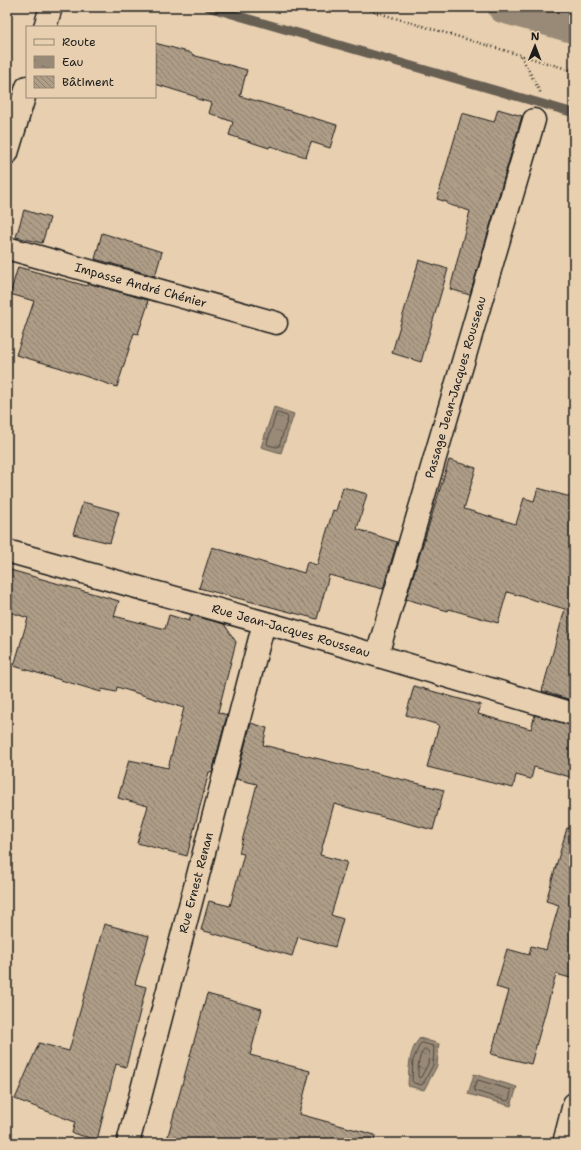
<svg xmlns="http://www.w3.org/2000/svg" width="581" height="1150" viewBox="0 0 581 1150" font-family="'Shantell Sans',sans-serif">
	<defs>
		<pattern id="water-ripples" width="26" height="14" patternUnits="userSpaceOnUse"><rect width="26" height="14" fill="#998a77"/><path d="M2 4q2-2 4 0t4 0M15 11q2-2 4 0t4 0" fill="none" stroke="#7c7061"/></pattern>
		<pattern id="building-back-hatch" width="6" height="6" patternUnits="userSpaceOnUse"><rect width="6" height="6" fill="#ae9d87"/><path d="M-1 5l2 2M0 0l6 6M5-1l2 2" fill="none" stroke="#8d7f6e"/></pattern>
	</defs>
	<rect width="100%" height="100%" fill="#e7cfaf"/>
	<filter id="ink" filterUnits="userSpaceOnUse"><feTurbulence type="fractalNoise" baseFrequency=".025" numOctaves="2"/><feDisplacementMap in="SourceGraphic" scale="8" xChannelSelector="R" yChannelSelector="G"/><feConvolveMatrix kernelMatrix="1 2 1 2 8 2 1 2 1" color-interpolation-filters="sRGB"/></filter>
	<g filter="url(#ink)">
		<g fill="url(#water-ripples)" stroke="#675e53">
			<path d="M 274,407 L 294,414 L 281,453 L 261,447 Z"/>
			<path d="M 420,1038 L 439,1044 L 437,1066 L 424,1090 L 408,1086 C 409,1070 408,1051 420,1038 Z"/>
			<path d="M 474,1074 L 517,1087 L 511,1106 L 468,1094 Z"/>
		</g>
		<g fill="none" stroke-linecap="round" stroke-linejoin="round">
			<g stroke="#4e4840" stroke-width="1">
				<path d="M 278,413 L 287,416 L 288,418 L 279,446 L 277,447 L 268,445 L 267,443 L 276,414 Z"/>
				<path d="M 423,1043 L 433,1046 L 434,1048 L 433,1065 L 423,1084 L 421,1085 L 414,1083 L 412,1081 L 413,1060 L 420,1044 Z"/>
				<path d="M 425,1049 L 429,1052 L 428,1064 L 421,1077 L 419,1078 L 418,1076 C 418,1066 418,1056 425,1049 Z"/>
				<path d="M 478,1080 L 511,1090 L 511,1092 L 509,1100 L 507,1101 L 475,1091 L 474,1089 Z"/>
			</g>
			<path stroke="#675e53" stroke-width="9" d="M 208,7 L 574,113"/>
			<path stroke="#998a77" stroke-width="33" d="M 504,7 L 574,27"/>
		</g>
		<g fill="url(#building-back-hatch)" stroke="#1c1c1c">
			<path d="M 155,43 L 188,52 L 196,56 L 247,70 L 240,96 L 337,125 L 330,148 L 311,142 L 306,157 L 270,146 L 269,148 L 229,135 L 233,122 L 209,113 L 212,103 L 197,99 L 197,97 L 155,84 Z"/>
			<path d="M 498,109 L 522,116 L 470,295 L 450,289 L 470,211 L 447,204 L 447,202 L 437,199 L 462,113 L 494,122 Z"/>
			<path d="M 24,210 L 50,218 L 42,243 L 16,237 Z"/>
			<path d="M 102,233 L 162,252 L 155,276 L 95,259 Z"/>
			<path d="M 419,260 L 448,269 L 421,362 L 392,353 Z"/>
			<path d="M 18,267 L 87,286 L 88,283 L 148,300 L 147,304 L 148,304 L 138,334 L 134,333 L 117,387 L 58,367 L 16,355 L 34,301 L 10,294 Z"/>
			<path d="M 449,460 L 476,468 L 464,509 L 516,524 L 524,498 L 534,501 L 538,488 L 574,498 L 574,701 L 542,691 L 565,609 L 507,592 L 498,623 L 449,609 L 448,611 L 406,599 Z"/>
			<path d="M 343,487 L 367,494 L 357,529 L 397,542 L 383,589 L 329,575 L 317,619 L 199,588 L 212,547 L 288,570 L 288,568 L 304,573 L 307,562 L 317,565 L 333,510 L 336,511 Z"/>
			<path d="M 83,502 L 119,512 L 110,543 L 73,534 Z"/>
			<path d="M 7,569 L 119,601 L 114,616 L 165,629 L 169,615 L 189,621 L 191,615 L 224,624 L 236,642 L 218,712 L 227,715 L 212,773 L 209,772 L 187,856 L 137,843 L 148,806 L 118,798 L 129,760 L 168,768 L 184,708 L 117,687 L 116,692 L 102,689 L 101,692 L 14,666 L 28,618 L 7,611 Z"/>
			<path d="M 414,686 L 481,705 L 478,714 L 531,729 L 535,715 L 574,726 L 574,778 L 534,767 L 531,779 L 516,775 L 513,788 L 427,767 L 439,725 L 406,715 Z"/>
			<path d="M 251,723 L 267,728 L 263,745 L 444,790 L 433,830 L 334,804 L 320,855 L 347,862 L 331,915 L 343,919 L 335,947 L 298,937 L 292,956 L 201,930 L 209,901 L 230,906 L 244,854 L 239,853 L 257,784 L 236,779 Z"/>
			<path d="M 567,828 L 574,829 L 574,979 L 556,974 L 531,1064 L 491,1054 L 509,991 L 496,987 L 507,949 L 529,955 L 531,946 L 546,950 L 559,905 L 546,901 Z"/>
			<path d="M 104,924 L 149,936 L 135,984 L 146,987 L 126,1067 L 116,1064 L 97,1140 L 72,1133 L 75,1122 L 15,1099 L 39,1043 L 69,1051 Z"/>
			<path d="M 207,994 L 262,1009 L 250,1055 L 310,1071 L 299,1114 L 375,1135 L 374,1143 L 166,1143 Z"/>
		</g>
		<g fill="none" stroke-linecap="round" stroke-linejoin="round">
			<g stroke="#1c1c1c" stroke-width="25">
				<g id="street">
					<path d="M 45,27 L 51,7"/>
					<path d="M 7,153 L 27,87"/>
					<path id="s1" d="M 7,248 L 276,323"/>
					<path id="s2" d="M 7,551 L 291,630 L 574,714"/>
					<path id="s3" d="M 377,655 L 534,120"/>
					<path id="s4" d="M 128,1143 L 264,623"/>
					<path d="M 564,1143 L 574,1104"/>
				</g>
			</g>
			<g stroke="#1c1c1c" stroke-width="2.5" stroke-dasharray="1 3" stroke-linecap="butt">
				<path d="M 358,7 L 574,71"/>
				<path d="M 521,56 L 540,92 L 540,94"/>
			</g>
			<use href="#street" stroke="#e7cfaf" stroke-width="22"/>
		</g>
	</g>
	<g text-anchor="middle" stroke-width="3.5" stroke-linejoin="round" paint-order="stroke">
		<g font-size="12" fill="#1c1c1c" stroke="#e7cfaf">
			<text dy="4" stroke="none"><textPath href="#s1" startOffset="139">Impasse André Chénier</textPath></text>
			<text dy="4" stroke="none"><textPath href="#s3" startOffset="279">Passage Jean-Jacques Rousseau</textPath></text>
			<text dy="4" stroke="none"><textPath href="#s2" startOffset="295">Rue Jean-Jacques Rousseau</textPath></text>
			<text dy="4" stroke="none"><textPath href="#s4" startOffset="269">Rue Ernest Renan</textPath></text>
		</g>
	</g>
	<rect width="581" height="1150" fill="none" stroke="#e7cfaf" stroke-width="24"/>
	<rect x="12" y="12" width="557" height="1126" fill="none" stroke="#1c1c1c" stroke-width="1.5" filter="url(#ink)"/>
	<rect x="26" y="26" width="130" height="72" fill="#e7cfaf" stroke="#968774"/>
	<rect x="34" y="39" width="20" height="6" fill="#e7cfaf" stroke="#968774"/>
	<text x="62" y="46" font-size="12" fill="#1c1c1c">Route</text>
	<rect x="34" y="56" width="20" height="12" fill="url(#water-ripples)" stroke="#968774"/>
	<text x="62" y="66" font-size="12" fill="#1c1c1c">Eau</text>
	<rect x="34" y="76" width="20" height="12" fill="url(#building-back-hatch)" stroke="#968774"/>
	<text x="62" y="86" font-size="12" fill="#1c1c1c">Bâtiment</text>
	<g transform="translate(535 46) rotate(1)" stroke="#e7cfaf" stroke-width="3" paint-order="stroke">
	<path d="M0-3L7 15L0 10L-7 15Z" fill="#1c1c1c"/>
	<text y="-6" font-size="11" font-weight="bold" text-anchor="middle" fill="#1c1c1c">N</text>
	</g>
</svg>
